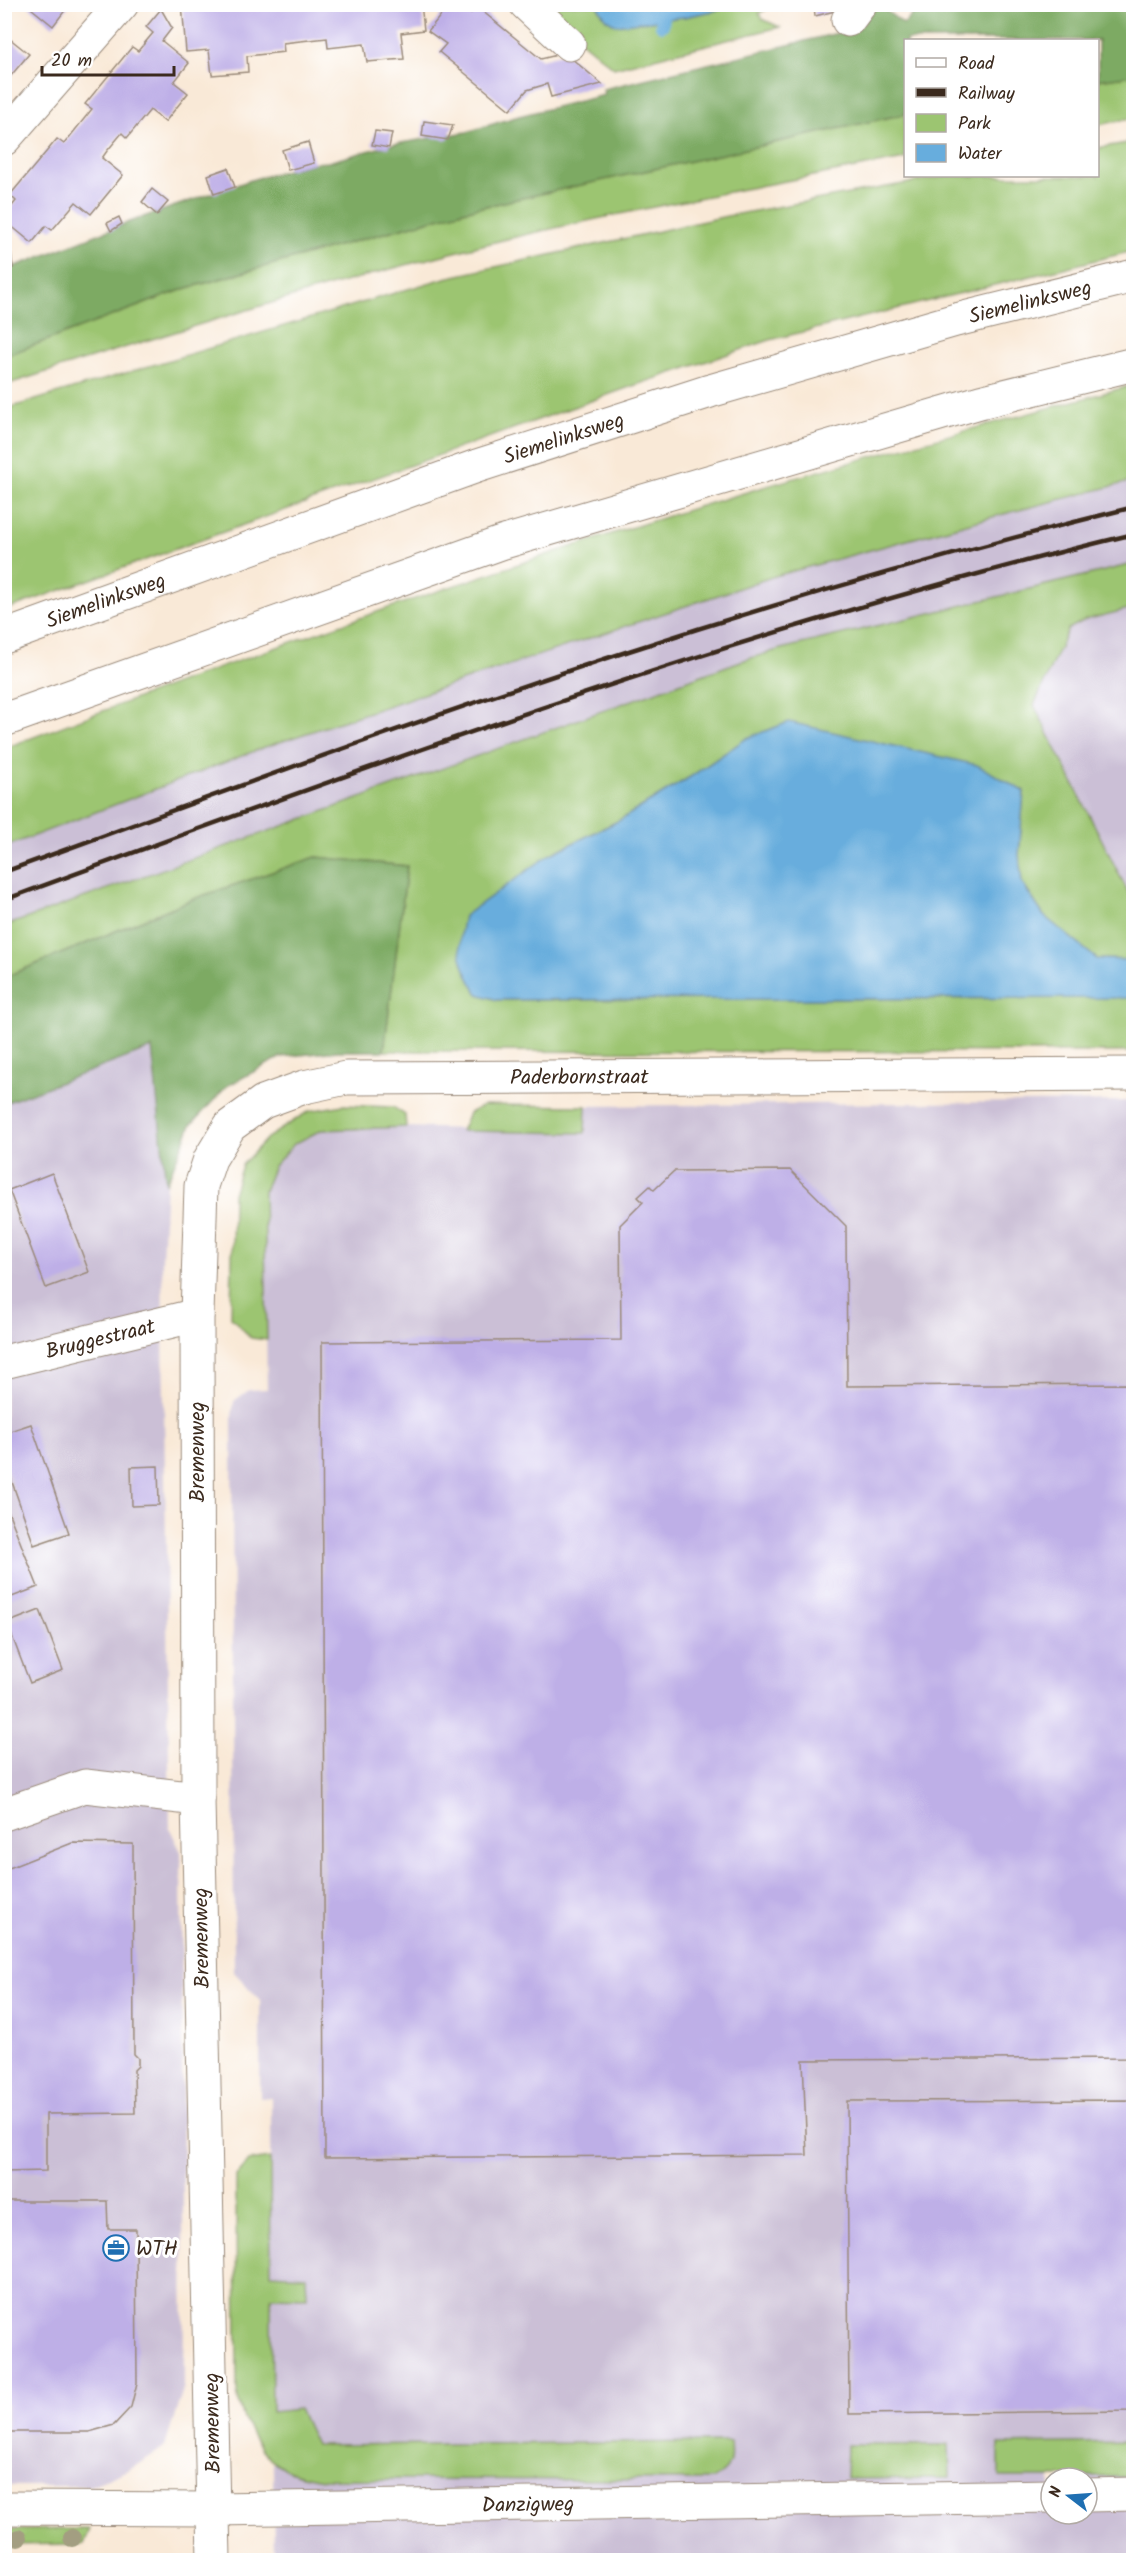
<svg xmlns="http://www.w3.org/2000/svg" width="1138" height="2565" viewBox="0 0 1138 2565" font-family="Kalam,sans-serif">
	<rect width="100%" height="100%" fill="#fff"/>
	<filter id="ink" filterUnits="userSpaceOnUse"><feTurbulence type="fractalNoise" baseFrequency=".0167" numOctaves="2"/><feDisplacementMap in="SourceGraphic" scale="12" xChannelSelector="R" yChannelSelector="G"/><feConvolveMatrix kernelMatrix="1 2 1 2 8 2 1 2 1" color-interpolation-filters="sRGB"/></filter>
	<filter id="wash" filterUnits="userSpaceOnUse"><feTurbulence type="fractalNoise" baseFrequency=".008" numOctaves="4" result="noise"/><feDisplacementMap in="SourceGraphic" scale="24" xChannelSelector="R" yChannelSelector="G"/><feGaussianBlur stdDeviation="1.35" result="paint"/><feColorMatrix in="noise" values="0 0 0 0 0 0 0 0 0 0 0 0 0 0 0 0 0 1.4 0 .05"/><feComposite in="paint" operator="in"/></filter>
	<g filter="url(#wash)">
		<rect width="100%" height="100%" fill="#f9e9d7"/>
		<g fill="#cbbfd6" fill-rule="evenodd">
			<path d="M 1133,481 L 1133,564 L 781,649 L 738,662 L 5,926 L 5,847 L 265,747 L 775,576 L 992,517 Z"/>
			<path d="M 1133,608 L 1133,902 L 1034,705 L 1068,629 L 1085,620 Z"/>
			<path d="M 152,1047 L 166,1184 L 162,1260 L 170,1829 L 181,1852 L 184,2386 L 165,2447 L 129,2470 L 90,2486 L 5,2486 L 5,1103 Z"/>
			<path d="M 1133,1101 L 1133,2560 L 274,2560 L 271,2297 L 305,2276 L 271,2275 L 271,2097 L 260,2098 L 260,2000 L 234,1972 L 232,1417 L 234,1401 L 249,1390 L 267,1389 L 264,1191 L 274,1166 L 294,1144 L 321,1130 L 406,1127 L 585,1133 L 586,1106 ZM 1051,2478 L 1087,2478 L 1087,2514 L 1051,2514 Z"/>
		</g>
		<g fill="#9cc571" stroke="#6c7848" stroke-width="1.5">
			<path d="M 552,5 L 597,5 L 606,19 L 684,17 L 742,5 L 775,5 L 759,13 L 762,19 L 780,27 L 614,68 L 576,37 L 552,14 Z"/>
			<path d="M 1133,75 L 1133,118 L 1098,125 L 1098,80 Z"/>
			<path d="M 905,114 L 905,159 C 772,183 639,208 507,239 C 338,280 171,333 5,385 L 4,356 L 184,289 L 463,211 Z"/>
			<path d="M 1133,142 L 1133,251 L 770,340 L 630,387 L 5,610 L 5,409 L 445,278 L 727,216 L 947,176 L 1098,176 L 1098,148 Z"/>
			<path d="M 1133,385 L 1133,481 L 992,517 L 775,576 L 265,747 L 5,847 L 5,748 C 252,653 506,564 760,488 C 884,452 1009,419 1133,385 Z"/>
			<path d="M 1133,564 L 1133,608 L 1085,620 L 1068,629 L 1034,705 L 1133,902 L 1133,960 L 1097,959 L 1044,916 L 1022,883 L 1019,855 L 1024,790 L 747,738 L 690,777 L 620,820 L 548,855 L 497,1000 L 1133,998 L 1133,1052 L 384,1051 L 407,866 L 316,857 L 193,899 L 5,977 L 5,926 L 738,662 L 781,649 Z"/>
			<path d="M 343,1105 L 393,1107 L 405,1115 L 406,1127 L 321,1130 L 294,1144 L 274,1166 L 264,1191 L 267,1340 L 251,1338 L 231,1317 L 233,1194 L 242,1165 L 267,1138 L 309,1111 Z"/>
			<path d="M 484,1105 L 586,1106 L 585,1133 L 461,1131 L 469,1113 Z"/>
			<path d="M 270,2158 L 271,2274 L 306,2276 L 307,2298 L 271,2297 L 272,2412 L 299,2409 L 316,2445 L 730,2442 C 732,2465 731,2467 713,2480 L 321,2479 C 310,2476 295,2475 285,2469 C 257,2453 243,2423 237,2393 L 236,2176 L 249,2161 Z"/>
			<path d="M 1133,2442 L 1133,2477 L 999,2477 L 999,2444 Z"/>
			<path d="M 847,2445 L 949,2445 L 950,2478 L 846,2479 Z"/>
			<path d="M 89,2529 L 83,2544 L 5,2545 L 5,2530 Z"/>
		</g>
		<g fill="#7daa63" stroke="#5c6a40" stroke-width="1.5">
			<path d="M 878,5 L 904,24 L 920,5 L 958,5 L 968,13 L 1013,5 L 1133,5 L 1133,75 L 1098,80 L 1098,40 L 906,40 L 905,114 L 463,211 L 184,289 L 5,356 L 4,270 C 55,253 104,230 155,213 L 158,215 L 161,211 L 254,179 L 314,163 L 328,162 L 389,145 L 467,132 L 519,116 L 604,95 L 603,89 L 859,28 Z"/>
			<path d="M 316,857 L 407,866 L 384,1051 L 338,1051 L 281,1057 L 227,1086 L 191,1125 L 166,1184 L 152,1048 L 5,1103 L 5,977 L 193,899 Z"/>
		</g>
		<g fill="#67addd" stroke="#516c7e" stroke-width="1.5">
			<path d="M 597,5 L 597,4 L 742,5 L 684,17 L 616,25 L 606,19 Z"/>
			<path d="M 789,722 L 977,765 L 1024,791 L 1019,855 L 1022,883 L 1044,916 L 1097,959 L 1133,960 L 1133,998 L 497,1000 L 478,994 C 459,964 456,950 464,916 L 549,855 L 620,820 L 690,777 L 747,738 Z"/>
		</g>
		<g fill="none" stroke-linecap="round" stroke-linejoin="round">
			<path stroke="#67addd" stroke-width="14" d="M 662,25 L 665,4"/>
		</g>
		<g id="blocks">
			<g fill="#beafe7">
				<path d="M 26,4 L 70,4 L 53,26 Z"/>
				<path d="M 182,4 L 421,4 L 424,30 L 401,33 L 404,59 L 367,62 L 364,44 L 328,48 L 327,38 L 283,43 L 284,52 L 247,56 L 248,72 L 212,75 L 209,50 L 186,52 Z"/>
				<path d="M 450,4 L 461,4 L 471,13 L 476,6 L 541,59 L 565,53 L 602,84 L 551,97 L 547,84 L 527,90 L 510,110 L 439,52 L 446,44 L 428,31 Z"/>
				<path d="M 828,4 L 842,4 L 843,9 L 815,16 L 814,7 Z"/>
				<path d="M 161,9 L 172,28 L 162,41 L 189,63 L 174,82 L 188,93 L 165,122 L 150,110 L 127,138 L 122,133 L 107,151 L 102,158 L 123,175 L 91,214 L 76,202 L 52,230 L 46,226 L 32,243 L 4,220 L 4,216 L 16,201 L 10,195 L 57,139 L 64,144 L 92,109 L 85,104 L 132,47 L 138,51 L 153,33 L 146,27 Z"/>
				<path d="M 4,34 L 29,54 L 4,84 Z"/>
				<path d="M 424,121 L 453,125 L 448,140 L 422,136 Z"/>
				<path d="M 375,131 L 392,133 L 389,148 L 372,145 Z"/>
				<path d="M 308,142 L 314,163 L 288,170 L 282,150 Z"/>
				<path d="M 228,168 L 235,187 L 214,194 L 208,175 Z"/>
				<path d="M 152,189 L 168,202 L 157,215 L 142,202 Z"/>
				<path d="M 119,217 L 122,224 L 111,231 L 107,223 Z"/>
				<path d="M 11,250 L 13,268 L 4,268 L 4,251 Z"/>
				<path d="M 790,1170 L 846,1226 L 847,1386 L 1134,1384 L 1134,2058 L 803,2060 L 807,2155 L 325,2158 L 322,1342 L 621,1340 L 620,1225 L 643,1202 L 638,1197 L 650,1186 L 654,1190 L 674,1171 Z"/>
				<path d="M 52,1173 L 89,1272 L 46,1288 L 9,1190 Z"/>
				<path d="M 31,1424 L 69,1533 L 34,1545 L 4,1459 L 4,1433 Z"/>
				<path d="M 158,1466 L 159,1505 L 132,1506 L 131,1467 Z"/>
				<path d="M 4,1501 L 38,1587 L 4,1600 Z"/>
				<path d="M 40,1610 L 63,1670 L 30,1683 L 7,1623 Z"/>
				<path d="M 72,1843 L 133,1844 L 134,2054 L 138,2058 L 138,2066 L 134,2070 L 135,2113 L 46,2114 L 46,2171 L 4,2172 L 4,1870 Z"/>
				<path d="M 1134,2100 L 1134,2411 L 849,2414 L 847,2101 Z"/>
				<path d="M 4,2201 L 107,2201 L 108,2229 L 136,2229 L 137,2383 L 131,2407 L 114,2425 L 89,2432 L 8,2432 L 8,2404 L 4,2404 Z"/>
			</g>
		</g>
	</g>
	<g filter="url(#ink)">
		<use href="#blocks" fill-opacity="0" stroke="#9a8a7a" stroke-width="1.5"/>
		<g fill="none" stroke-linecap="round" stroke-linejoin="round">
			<g stroke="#9a8a7a" stroke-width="35">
				<g id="minor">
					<path d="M 526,4 L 569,44"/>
					<path d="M 848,20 L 860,4"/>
					<path d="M 4,139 L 122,4"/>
					<path id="s1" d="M 4,1362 L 197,1315"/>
					<path d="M 4,1814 L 85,1786 L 198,1799"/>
					<path d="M 1087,2495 L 1134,2494"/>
					<path id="s2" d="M 4,2508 L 214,2509 L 1051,2496"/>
					<path id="s3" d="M 214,2560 L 198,1799 L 197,1315 L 201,1186 L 210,1159 L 230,1126 L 263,1102 L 304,1087 L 346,1078 L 1134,1074"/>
				</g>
			</g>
			<g stroke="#9a8a7a" stroke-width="35">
				<g id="primary">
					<path id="s4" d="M 4,637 L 477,466 L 710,391 L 956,320 L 1134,276"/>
					<path d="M 4,720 L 501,543 L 980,402 L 1134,364"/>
				</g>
			</g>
			<use href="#minor" stroke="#fff" stroke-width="33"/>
			<use href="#primary" stroke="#fff" stroke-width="33"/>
			<g stroke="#3b2a1e" stroke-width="4.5">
				<path d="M 4,872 C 212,796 419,719 629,651 C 795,597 964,549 1134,507"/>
				<path d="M 4,900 C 376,764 748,626 1134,534"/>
			</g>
		</g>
		<g fill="#a39e81">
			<circle cx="18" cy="2538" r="9"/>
			<circle cx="72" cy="2538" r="9"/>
		</g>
	</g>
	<defs>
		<g id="office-ring" transform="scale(1.35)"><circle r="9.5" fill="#fff" stroke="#1f6fb2" stroke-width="1.5"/><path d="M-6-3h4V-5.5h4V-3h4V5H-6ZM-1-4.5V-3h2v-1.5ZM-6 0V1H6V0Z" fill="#1f6fb2"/></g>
	</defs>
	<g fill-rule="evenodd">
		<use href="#office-ring" x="116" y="2248"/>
	</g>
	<g text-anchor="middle" stroke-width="6" stroke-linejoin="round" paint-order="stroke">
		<g font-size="21" fill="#3b2a1e" stroke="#fff">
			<text dy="7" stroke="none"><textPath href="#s4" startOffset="1080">Siemelinksweg</textPath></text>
			<text dy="7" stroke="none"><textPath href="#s4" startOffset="594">Siemelinksweg</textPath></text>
			<text dy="7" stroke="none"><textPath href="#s4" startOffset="108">Siemelinksweg</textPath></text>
			<text dy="7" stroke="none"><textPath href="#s3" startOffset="1802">Paderbornstraat</textPath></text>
			<text dy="7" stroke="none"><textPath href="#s1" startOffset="99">Bruggestraat</textPath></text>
			<text transform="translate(197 1452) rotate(-90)" y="7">Bremenweg</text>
			<text transform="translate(201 1938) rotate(-91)" y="7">Bremenweg</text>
			<text transform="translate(212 2423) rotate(-91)" y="7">Bremenweg</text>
			<text dy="7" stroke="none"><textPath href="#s2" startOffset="524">Danzigweg</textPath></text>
		</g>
		<g font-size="21" fill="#3b2a1e" stroke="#fff" text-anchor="start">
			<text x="136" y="2255">WTH</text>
		</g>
	</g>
	<rect width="1138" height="2565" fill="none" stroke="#fff" stroke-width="24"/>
	<rect x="904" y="39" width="195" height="138" fill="#ffffff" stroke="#b1aaa5" stroke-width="1.5"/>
	<rect x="916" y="58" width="30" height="9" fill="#ffffff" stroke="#b1aaa5" stroke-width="1.5"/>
	<text x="958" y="69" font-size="18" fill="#3b2a1e">Road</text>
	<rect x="916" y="88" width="30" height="9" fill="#3b2a1e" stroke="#b1aaa5" stroke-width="1.5"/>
	<text x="958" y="99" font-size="18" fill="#3b2a1e">Railway</text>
	<rect x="916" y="114" width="30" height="18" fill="#9cc571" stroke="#b1aaa5" stroke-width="1.5"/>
	<text x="958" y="129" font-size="18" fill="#3b2a1e">Park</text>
	<rect x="916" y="144" width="30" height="18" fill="#67addd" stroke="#b1aaa5" stroke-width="1.5"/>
	<text x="958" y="159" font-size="18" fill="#3b2a1e">Water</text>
	<g transform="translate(1069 2496) rotate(287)"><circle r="28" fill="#ffffff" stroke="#b1aaa5" stroke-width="1.5"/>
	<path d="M0-4.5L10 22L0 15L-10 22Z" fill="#1f6fb2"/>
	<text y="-9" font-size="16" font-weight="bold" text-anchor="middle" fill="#3b2a1e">N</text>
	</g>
	<path d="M42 66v9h132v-9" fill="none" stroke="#3b2a1e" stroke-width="3"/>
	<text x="51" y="66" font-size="18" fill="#3b2a1e" stroke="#ffffff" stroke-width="4.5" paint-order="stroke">20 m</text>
</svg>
